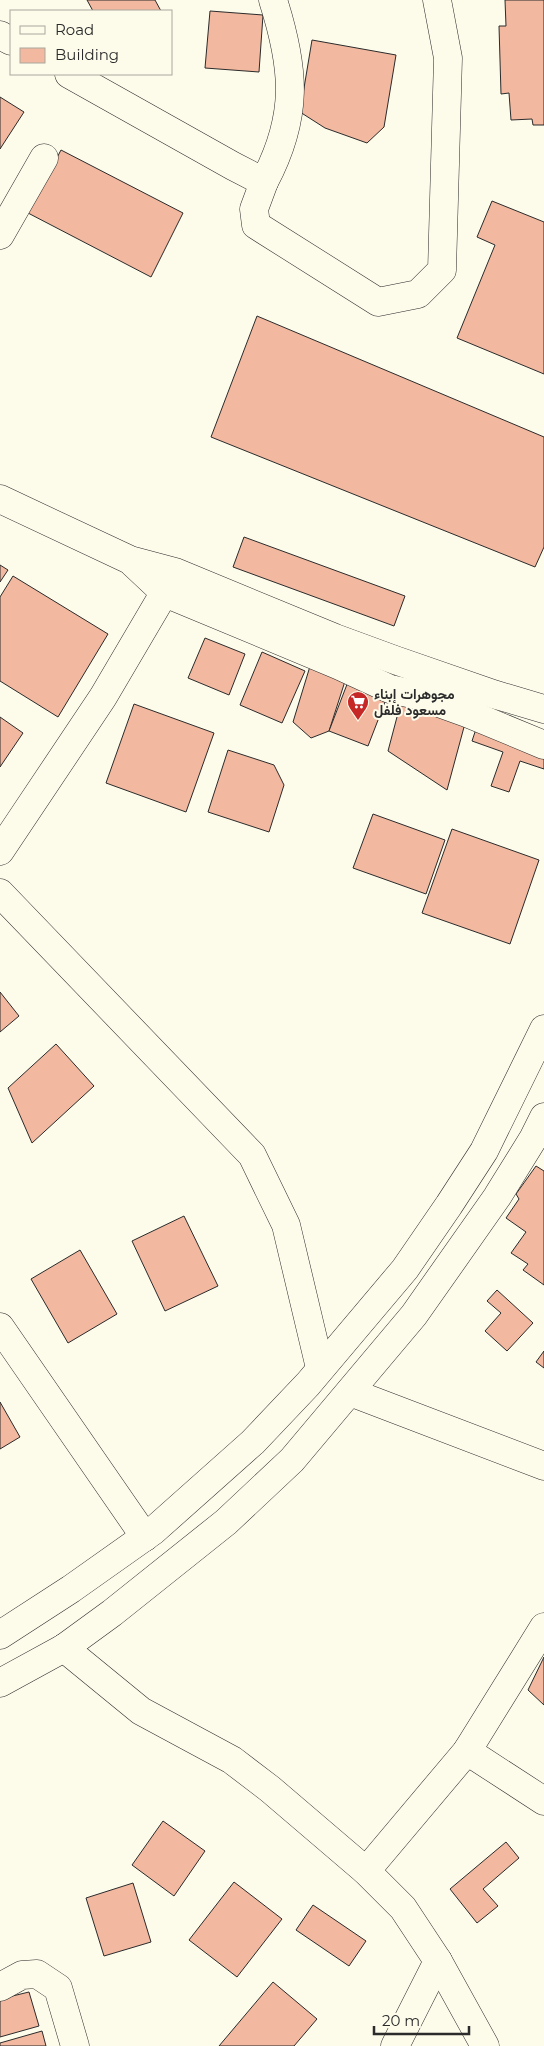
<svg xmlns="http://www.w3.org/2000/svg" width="544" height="2046" viewBox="0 0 544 2046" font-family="Montserrat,Vazirmatn,sans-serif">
	<rect width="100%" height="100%" fill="#fdfbea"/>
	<g fill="#f2b8a0" stroke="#2b2b2b">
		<path d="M 87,0 L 155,0 L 161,11 L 93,11 Z"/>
		<path d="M 505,0 L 544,0 L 544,125 L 533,125 L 532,119 L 511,120 L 509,93 L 501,94 L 499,26 L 506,26 Z"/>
		<path d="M 210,11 L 263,15 L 259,72 L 205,68 Z"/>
		<path d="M 312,40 L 396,55 L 384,127 L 367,143 L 325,128 L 300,112 Z"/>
		<path d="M 0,97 L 24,112 L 0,149 Z"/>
		<path d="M 61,150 L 183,213 L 151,277 L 28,213 Z"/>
		<path d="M 492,201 L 544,222 L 544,374 L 457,338 L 495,245 L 477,237 Z"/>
		<path d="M 257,316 L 544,437 L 544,547 L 535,567 L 211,437 Z"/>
		<path d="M 244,537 L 405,596 L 394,626 L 233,567 Z"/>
		<path d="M 0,565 L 8,570 L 0,582 Z"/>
		<path d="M 13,576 L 108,634 L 58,717 L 0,681 L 0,597 Z"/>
		<path d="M 205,638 L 245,654 L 229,695 L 188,678 Z"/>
		<path d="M 262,652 L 305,671 L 282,723 L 240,705 Z"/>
		<path d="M 311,663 L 347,675 L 329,731 L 311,738 L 293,722 Z"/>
		<path d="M 351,674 L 390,689 L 368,746 L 329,731 Z"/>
		<path d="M 402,698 L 467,716 L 447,790 L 388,751 Z"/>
		<path d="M 134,704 L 214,733 L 186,812 L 106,783 Z"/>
		<path d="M 0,717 L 23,733 L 0,767 Z"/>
		<path d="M 476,729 L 544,753 L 544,769 L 520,761 L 509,792 L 491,786 L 503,752 L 472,741 Z"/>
		<path d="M 228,750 L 274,765 L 284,785 L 269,832 L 208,812 Z"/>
		<path d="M 373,814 L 445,840 L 426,894 L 353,868 Z"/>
		<path d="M 452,829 L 539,860 L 510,944 L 422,913 Z"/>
		<path d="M 0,992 L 19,1016 L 0,1032 Z"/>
		<path d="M 56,1044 L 94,1086 L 32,1143 L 8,1088 Z"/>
		<path d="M 536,1166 L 544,1171 L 544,1285 L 523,1270 L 528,1264 L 511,1253 L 526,1232 L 506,1218 L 519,1199 L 516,1194 Z"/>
		<path d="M 184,1216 L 218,1286 L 165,1311 L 132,1241 Z"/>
		<path d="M 80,1250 L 117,1314 L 68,1343 L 31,1279 Z"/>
		<path d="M 497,1290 L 533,1323 L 507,1351 L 485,1331 L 501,1313 L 487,1301 Z"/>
		<path d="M 544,1351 L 544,1368 L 536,1362 Z"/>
		<path d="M 0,1402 L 20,1437 L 0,1449 Z"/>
		<path d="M 544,1657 L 544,1705 L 528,1690 Z"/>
		<path d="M 163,1821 L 205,1851 L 174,1896 L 132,1865 Z"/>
		<path d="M 506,1842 L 519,1858 L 483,1889 L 498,1906 L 477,1923 L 450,1889 Z"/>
		<path d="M 234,1882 L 282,1919 L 237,1977 L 189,1940 Z"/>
		<path d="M 133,1883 L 151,1942 L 104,1956 L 86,1898 Z"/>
		<path d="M 313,1905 L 366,1941 L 349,1966 L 296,1930 Z"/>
		<path d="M 273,1982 L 317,2019 L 294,2046 L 219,2046 Z"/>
		<path d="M 29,1992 L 39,2026 L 0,2037 L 0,1999 Z"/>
		<path d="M 42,2031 L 46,2046 L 0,2046 L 0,2043 Z"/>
	</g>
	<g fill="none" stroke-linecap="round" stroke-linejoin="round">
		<g stroke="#2b2b2b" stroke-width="29">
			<g id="minor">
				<path d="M 0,35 L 11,41"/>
				<path d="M 69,74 L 233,166 L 264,182 C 299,116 295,69 273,0"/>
				<path d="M 264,182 L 254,209 L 256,225 L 378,302 L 418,294 L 442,270 L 448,58 L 437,0"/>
				<path d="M 0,235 L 44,158"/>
				<path d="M 0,499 L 130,560 L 175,572 L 335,638 L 395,660 L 493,694 L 544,709"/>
				<path d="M 133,563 L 165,593 L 338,665 L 390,689 L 417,695 L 467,713 L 544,745"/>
				<path d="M 0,851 L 103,697 L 173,578"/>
				<path d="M 0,893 L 252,1155 L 286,1225 L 320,1368"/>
				<path d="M 0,1327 L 145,1537"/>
				<path d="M 350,1392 L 544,1466"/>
				<path d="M 0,1635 L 71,1589 L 153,1531 L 253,1442 L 308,1384 L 405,1269 L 449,1205 L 484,1151 L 544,1029"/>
				<path d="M 64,1648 L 141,1711 L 232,1760 L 270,1789 L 366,1871 L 403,1908 L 438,1961 L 485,2046"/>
				<path d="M 0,1683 L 64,1648 L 112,1613 L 226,1522 L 292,1460 L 414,1315 L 497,1197 L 533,1139 L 544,1117"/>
				<path d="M 467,1751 L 544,1801"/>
				<path d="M 366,1871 L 467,1751 L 544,1627"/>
				<path d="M 0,1987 L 22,1975 L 37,1974 L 58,1988 L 75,2046"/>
				<path d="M 395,2046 L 438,1961"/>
			</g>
		</g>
		<use href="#minor" stroke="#fdfbea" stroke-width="28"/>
	</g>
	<defs>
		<g id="supermarket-pin" transform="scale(1.125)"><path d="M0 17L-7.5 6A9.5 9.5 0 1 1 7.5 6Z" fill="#c62828" stroke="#fdfbea"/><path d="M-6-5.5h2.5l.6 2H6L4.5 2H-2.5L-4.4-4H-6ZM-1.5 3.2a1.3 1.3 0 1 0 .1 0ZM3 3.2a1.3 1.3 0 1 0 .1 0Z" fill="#fff"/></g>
	</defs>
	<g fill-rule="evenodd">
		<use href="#supermarket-pin" x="358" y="702"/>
	</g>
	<g text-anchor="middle" stroke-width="4" stroke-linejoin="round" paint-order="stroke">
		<g font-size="14" font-weight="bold" fill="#2b2b2b" stroke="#fdfbea" text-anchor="start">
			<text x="374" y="699">مجوهرات إبناء<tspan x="374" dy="16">مسعود فلفل</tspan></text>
		</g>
	</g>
	<rect x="10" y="10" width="162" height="65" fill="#fdfbea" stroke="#a9a89e"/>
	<rect x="20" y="26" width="25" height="8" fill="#fdfbea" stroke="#a9a89e"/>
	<text x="55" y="35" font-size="15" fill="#2b2b2b">Road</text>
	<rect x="20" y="48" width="25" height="15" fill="#f2b8a0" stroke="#a9a89e"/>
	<text x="55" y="60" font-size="15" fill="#2b2b2b">Building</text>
	<path d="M374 2026v8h95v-8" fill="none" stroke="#2b2b2b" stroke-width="2.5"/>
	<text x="382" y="2026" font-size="15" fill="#2b2b2b" stroke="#fdfbea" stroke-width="4" paint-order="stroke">20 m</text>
</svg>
